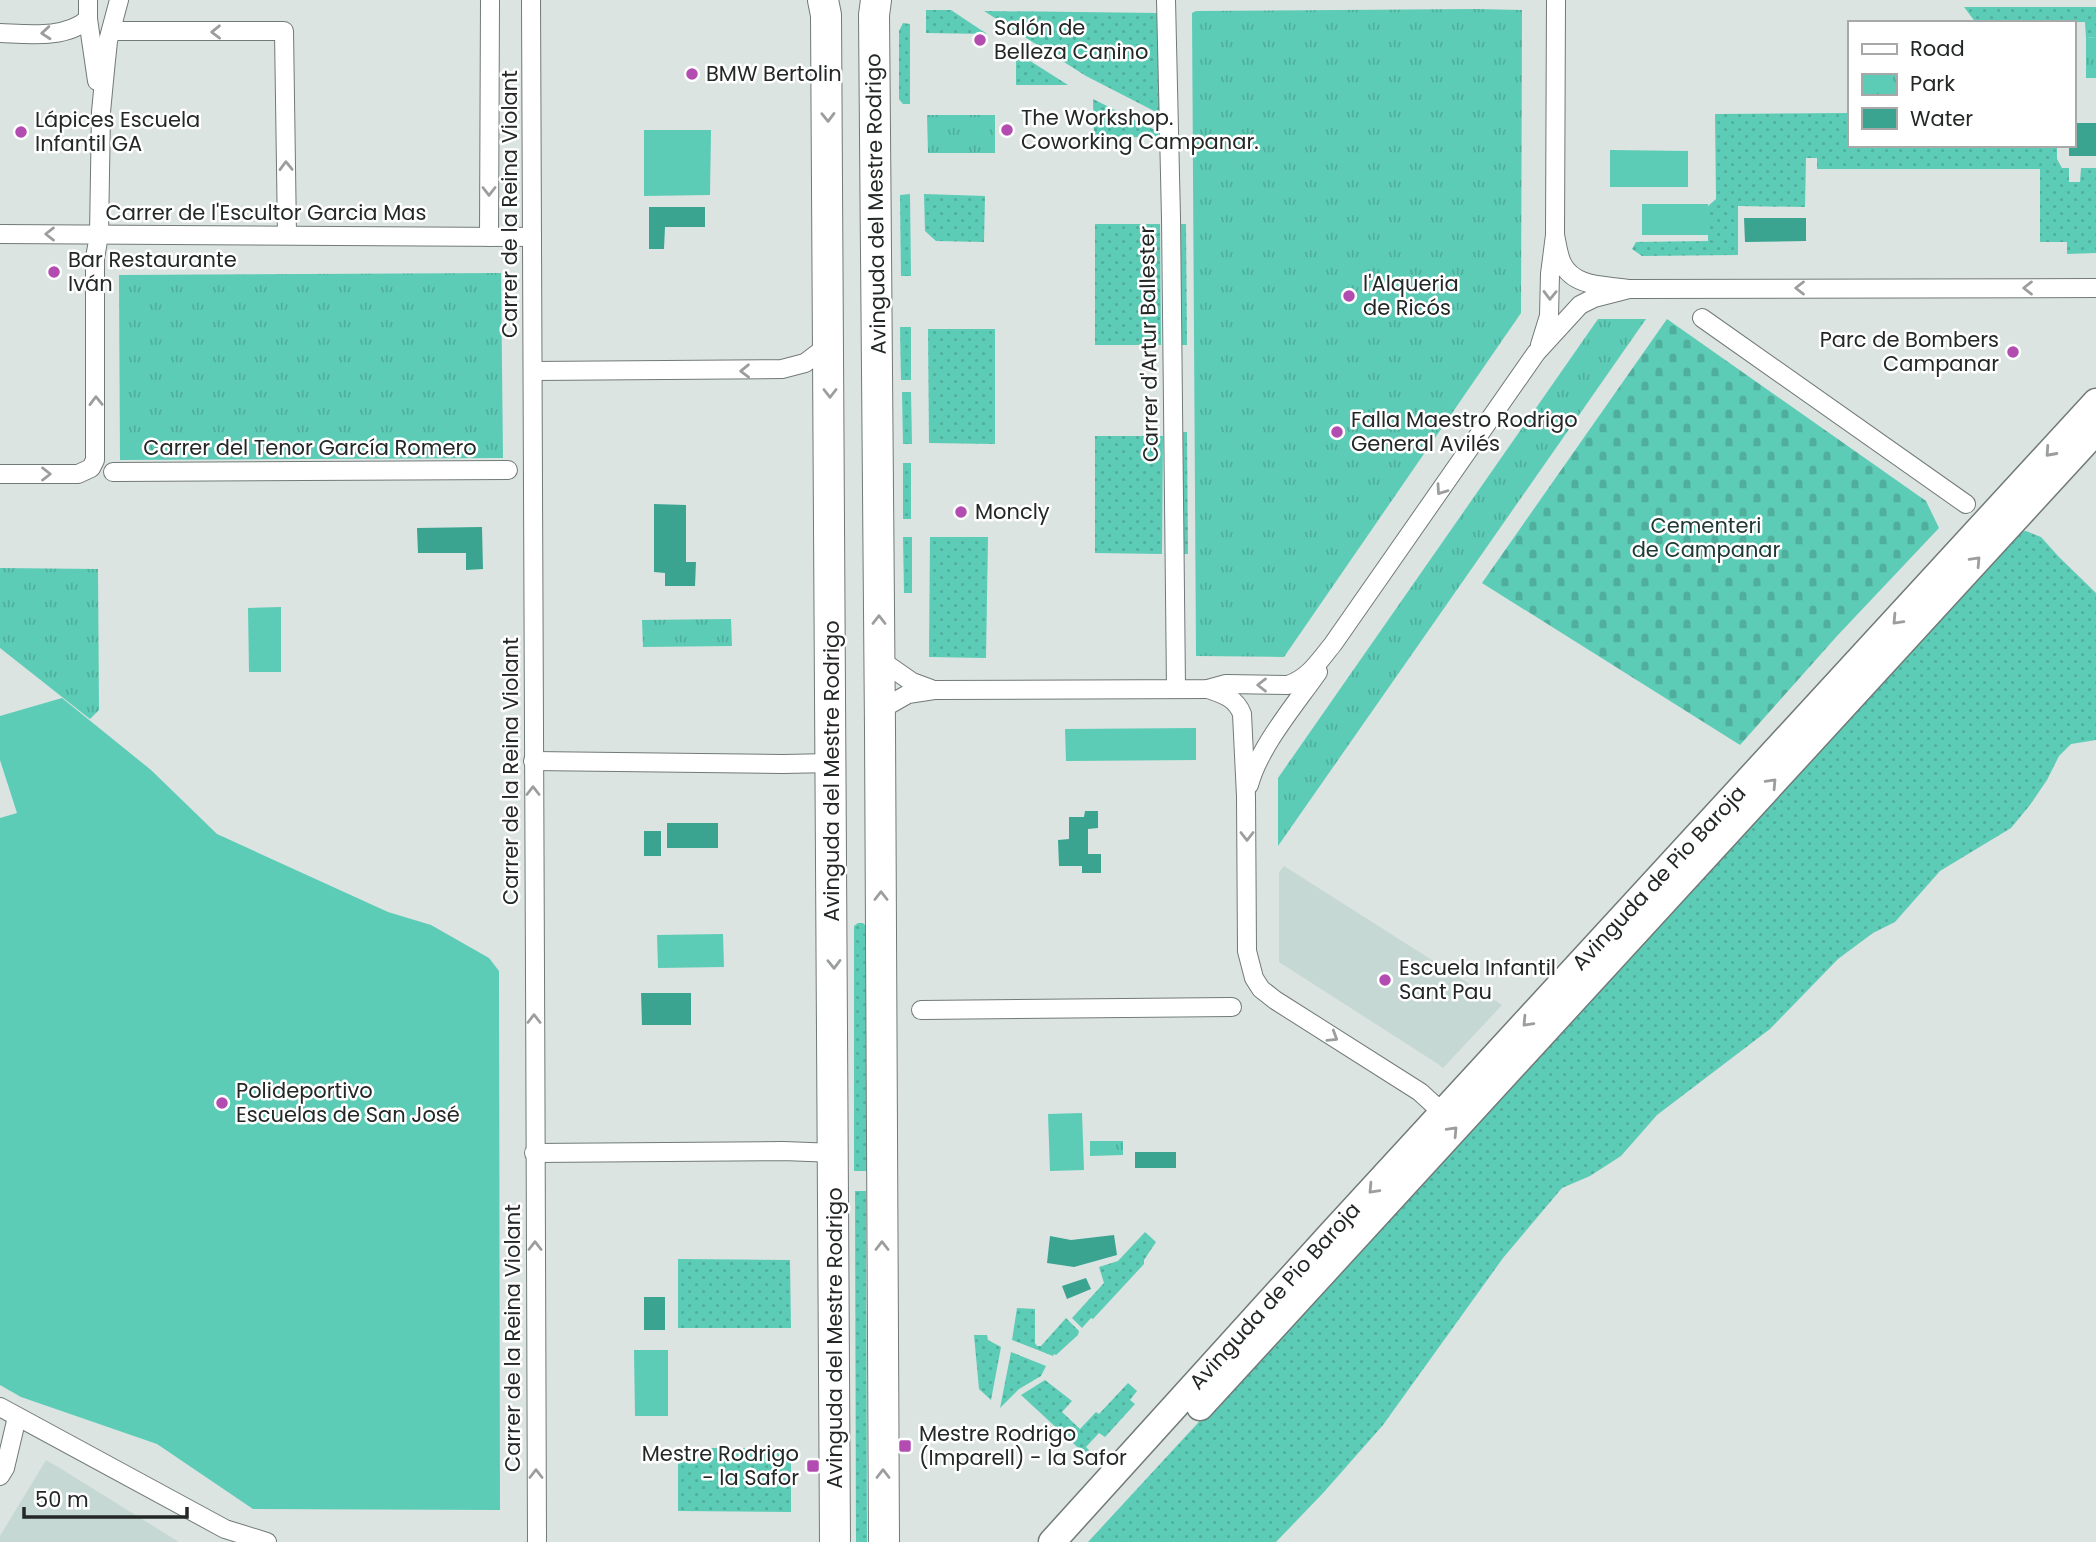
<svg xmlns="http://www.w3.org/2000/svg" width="2096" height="1542" viewBox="0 0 2096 1542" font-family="Poppins,sans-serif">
	<defs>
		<pattern id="grass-dots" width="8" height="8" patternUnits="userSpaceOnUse" patternTransform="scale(1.75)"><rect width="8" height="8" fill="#5cccb6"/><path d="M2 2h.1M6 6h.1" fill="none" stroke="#50af9c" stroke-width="1.8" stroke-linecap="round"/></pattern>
		<pattern id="cemetery-stones" width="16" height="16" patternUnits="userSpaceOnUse" patternTransform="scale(1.75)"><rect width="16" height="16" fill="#5cccb6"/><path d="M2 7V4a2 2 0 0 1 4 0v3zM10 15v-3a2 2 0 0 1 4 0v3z" fill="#50af9c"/></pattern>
		<pattern id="park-tufts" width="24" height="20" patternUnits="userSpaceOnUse" patternTransform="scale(1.75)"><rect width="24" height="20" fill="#5cccb6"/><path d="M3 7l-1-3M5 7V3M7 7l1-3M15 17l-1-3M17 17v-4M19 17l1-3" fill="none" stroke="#50af9c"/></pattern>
	</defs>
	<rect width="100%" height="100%" fill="#dbe4e1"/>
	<g fill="#c6d8d4">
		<path d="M 1284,866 L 1490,997 L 1502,1005 L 1443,1068 L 1438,1064 L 1279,962 L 1279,872 Z"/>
		<path d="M 46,1460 L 58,1467 L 179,1542 L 0,1542 L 0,1536 Z"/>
	</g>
	<g fill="url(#grass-dots)">
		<path d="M 1964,7 L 2096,7 L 2096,37 L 2086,38 L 2085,22 L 1976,23 Z"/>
		<path d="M 926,10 L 951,10 L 987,34 L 926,33 Z"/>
		<path d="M 984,11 L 1160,13 L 1160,114 L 1086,76 Z"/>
		<path d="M 903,23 L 910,24 L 910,104 L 903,104 L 899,99 L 899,31 Z"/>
		<path d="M 1016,52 L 1068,85 L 1016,85 Z"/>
		<path d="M 1093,99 L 1161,133 L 1161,138 L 1094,136 Z"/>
		<path d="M 1849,113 L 1849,145 L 2057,145 L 2057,159 L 2062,168 L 2069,168 L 2069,182 L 2080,182 L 2081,168 L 2096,168 L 2096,253 L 2067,254 L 2067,242 L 2040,242 L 2040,169 L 1817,169 L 1817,158 L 1806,158 L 1805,207 L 1738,206 L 1738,255 L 1642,256 L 1632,249 L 1636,242 L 1708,241 L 1708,206 L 1716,199 L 1715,114 Z"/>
		<path d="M 910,194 L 911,276 L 901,276 L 900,195 Z"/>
		<path d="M 924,194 L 985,196 L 984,242 L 936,241 L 925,231 Z"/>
		<path d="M 1095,224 L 1160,224 L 1161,345 L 1095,345 Z"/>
		<path d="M 1177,224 L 1186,224 L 1187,345 L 1179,345 Z"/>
		<path d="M 900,327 L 911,327 L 911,380 L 901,380 Z"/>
		<path d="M 928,329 L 995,329 L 995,444 L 929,443 Z"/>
		<path d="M 902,392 L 911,392 L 912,444 L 903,444 Z"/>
		<path d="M 1178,432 L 1187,432 L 1188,554 L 1179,554 Z"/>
		<path d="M 1095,436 L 1163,436 L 1162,554 L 1095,553 Z"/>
		<rect x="903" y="463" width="8" height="56"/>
		<path d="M 2026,531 L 2041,537 L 2059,557 L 2096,593 L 2096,740 L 2071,744 L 2059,756 L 2047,780 L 2030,805 L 2011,828 L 1940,871 L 1895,922 L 1873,933 L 1838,959 L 1770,1029 L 1657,1115 L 1621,1156 L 1590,1176 L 1562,1188 L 1503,1258 L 1383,1425 L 1324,1492 L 1276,1542 L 1088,1542 L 1306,1306 L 2013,532 Z"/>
		<path d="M 903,537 L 912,537 L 912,593 L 904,593 Z"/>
		<path d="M 930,537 L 988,537 L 986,658 L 929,657 Z"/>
		<path d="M 858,923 L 863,923 L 866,926 L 867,1171 L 854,1171 L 854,926 Z"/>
		<path d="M 855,1191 L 866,1191 L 867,1542 L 856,1542 Z"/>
		<path d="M 1145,1232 L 1156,1242 L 1144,1260 L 1144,1264 L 1093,1319 L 1091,1318 L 1082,1328 L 1072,1318 L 1104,1283 L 1099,1267 L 1118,1261 Z"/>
		<path d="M 678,1259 L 790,1260 L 791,1328 L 678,1328 Z"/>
		<path d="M 1017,1308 L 1035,1309 L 1035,1343 L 1037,1346 L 1041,1346 L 1066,1318 L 1079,1331 L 1078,1335 L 1056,1355 L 1054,1354 L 1053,1356 L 1012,1340 Z"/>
		<path d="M 974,1335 L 987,1335 L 988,1340 L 1001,1347 L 991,1400 L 979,1389 Z"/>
		<path d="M 1011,1352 L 1046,1366 L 1041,1376 L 1019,1389 L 1000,1408 Z"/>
		<path d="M 1045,1380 L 1072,1401 L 1062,1412 L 1080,1429 L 1096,1412 L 1099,1414 L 1128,1383 L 1137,1391 L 1130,1400 L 1135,1404 L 1105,1437 L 1099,1433 L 1086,1447 L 1091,1452 L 1087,1456 L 1021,1395 Z"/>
		<path d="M 678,1448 L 791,1448 L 791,1512 L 678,1511 Z"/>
	</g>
	<path fill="url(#cemetery-stones)" d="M 1667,319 L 1926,501 L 1939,528 L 1837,636 L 1740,745 L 1482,583 Z"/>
	<g fill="url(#park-tufts)">
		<path d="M 1476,9 L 1522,10 L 1521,313 L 1284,657 L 1196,656 L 1192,13 L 1196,11 Z"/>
		<path d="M 2096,37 L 2096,78 L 2086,78 L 2086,38 Z"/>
		<path d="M 927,115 L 995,115 L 995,153 L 928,153 Z"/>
		<path d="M 501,273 L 503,458 L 120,460 L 119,275 Z"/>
		<path d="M 1598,319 L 1646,319 L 1278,846 L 1278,778 Z"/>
		<path d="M 0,568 L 98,569 L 99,710 L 90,719 L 0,648 Z"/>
		<path d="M 731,619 L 732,646 L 643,647 L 642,620 Z"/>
		<path d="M 1090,1141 L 1123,1141 L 1123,1155 L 1090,1156 Z"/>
	</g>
	<g fill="#5cccb6">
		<path d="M 644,130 L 711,130 L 710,195 L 644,196 Z"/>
		<path d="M 1610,150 L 1688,151 L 1688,187 L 1610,187 Z"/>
		<rect x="1642" y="204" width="66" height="31"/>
		<path d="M 281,607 L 281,672 L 249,672 L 248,608 Z"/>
		<path d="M 62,698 L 151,770 L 217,834 L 388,912 L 431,925 L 489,958 L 499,971 L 500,1510 L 253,1509 L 157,1444 L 21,1397 L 0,1385 L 0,818 L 17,813 L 0,760 L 0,716 Z"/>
		<path d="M 1196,728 L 1196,760 L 1066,761 L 1065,729 Z"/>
		<path d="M 723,934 L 724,967 L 658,968 L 657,935 Z"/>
		<path d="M 1082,1113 L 1084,1170 L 1050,1171 L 1048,1114 Z"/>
		<path d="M 634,1350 L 668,1350 L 668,1416 L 635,1416 Z"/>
	</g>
	<g fill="#3aa491">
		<path d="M 2073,123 L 2096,123 L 2096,156 L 2069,156 L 2069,145 L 2073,145 Z"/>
		<path d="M 649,207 L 705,207 L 705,227 L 665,227 L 664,249 L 649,249 Z"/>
		<path d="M 1744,218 L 1806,218 L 1806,241 L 1745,242 Z"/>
		<path d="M 654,504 L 686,505 L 686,562 L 696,562 L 695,586 L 665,586 L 665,573 L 654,572 Z"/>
		<path d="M 482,527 L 483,569 L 466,570 L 466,553 L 418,553 L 417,528 Z"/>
		<path d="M 1085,811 L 1098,811 L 1098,828 L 1088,829 L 1088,854 L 1101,854 L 1101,873 L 1082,873 L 1082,866 L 1059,866 L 1058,840 L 1069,839 L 1069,817 L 1084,817 Z"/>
		<rect x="667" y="823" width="51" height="25"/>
		<rect x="644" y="831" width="17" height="25"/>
		<path d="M 641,993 L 691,993 L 691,1025 L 642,1025 Z"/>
		<rect x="1135" y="1152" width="41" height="16"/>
		<path d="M 1114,1235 L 1117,1255 L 1074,1267 L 1047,1263 L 1050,1236 L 1071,1240 Z"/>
		<path d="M 1086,1278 L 1091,1289 L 1067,1299 L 1062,1286 Z"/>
		<rect x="644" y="1297" width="21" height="33"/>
	</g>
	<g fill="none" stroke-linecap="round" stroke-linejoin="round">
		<g stroke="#727a78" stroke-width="20">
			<g id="street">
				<path d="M 88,0 L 88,19 L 97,81"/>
				<path d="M 531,0 C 534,514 535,1028 537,1542"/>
				<path d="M 1166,0 L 1171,218 L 1176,688"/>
				<path d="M 111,31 L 284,31 L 287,235"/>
				<path d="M 0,33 C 28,34 66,39 88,19"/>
				<path d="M 0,234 L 532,237"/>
				<path d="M 1555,235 C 1557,244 1558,254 1562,263 C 1574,288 1606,285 1629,289 L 2096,288"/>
				<path d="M 489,237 L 490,0"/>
				<path d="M 1702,318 L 1966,504"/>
				<path d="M 1540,345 L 1549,316 L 1550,274 L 1555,235 L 1556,0"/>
				<path d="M 534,371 L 782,369 L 805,363 L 830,344"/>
				<path d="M 113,472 L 508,470"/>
				<path d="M 0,474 L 78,474 L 91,468 L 95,460 L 95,258 L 99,235 L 101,112 L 105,70 L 108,41 L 119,0"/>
				<path d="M 879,659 L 912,682 L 931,689"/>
				<path d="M 1208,689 C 1223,694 1236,698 1242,714 L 1246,796 L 1247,951 L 1254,978 L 1261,989 L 1275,1000 L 1420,1092 L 1443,1113"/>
				<path d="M 880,710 L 908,694 L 934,690 L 1208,689 L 1226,684 L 1288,685 C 1309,678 1319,661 1333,644 L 1536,353 L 1580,305 L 1594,298 L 1629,289"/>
				<path d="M 533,761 L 783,764 L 832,763"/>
				<path d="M 1249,785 C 1259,747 1295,705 1318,672"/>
				<path d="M 921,1010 L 1232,1007"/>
				<path d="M 534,1153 L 783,1151 L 836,1153"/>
				<path d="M 0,1407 L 225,1529 L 267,1542"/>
				<path d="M 0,1476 L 5,1468 L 17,1417"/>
			</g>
		</g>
		<g stroke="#727a78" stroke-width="29">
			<g id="secondary">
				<path d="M 1200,1407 L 2096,431"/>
				<path d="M 1052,1542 L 1332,1233 L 2096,402"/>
			</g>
		</g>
		<g stroke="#727a78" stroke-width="32">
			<g id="primary">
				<path d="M 823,0 L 826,15 C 832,524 835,1033 835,1542"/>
				<path d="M 876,0 L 874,15 L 880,728 L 884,1542"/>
			</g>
		</g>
		<use href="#street" stroke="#fff" stroke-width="18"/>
		<use href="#secondary" stroke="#fff" stroke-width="26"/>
		<use href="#primary" stroke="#fff" stroke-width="30"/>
	</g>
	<defs><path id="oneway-chevron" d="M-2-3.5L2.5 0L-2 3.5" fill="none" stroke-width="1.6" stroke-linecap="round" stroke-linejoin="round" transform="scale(1.75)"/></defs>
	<g stroke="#9c9e9d">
		<use href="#oneway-chevron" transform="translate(216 32) rotate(179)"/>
		<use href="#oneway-chevron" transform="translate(46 33) rotate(175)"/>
		<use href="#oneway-chevron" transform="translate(828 117) rotate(89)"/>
		<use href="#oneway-chevron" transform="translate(286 166) rotate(-91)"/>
		<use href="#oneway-chevron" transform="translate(489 191) rotate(90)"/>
		<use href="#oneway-chevron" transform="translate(50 234) rotate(-180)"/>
		<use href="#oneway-chevron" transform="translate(1800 288) rotate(180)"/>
		<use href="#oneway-chevron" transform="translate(2028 288) rotate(180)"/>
		<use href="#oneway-chevron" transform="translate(1550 295) rotate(91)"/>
		<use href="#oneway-chevron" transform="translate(745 371) rotate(179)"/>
		<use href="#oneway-chevron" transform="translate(830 393) rotate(90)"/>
		<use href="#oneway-chevron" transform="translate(96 401) rotate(-91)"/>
		<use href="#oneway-chevron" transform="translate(2050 452) rotate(132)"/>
		<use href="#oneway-chevron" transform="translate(46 474)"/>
		<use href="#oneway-chevron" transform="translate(1441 490) rotate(125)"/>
		<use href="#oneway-chevron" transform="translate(1976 561) rotate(-47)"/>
		<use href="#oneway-chevron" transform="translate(879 620) rotate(-90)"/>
		<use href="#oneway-chevron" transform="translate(1897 620) rotate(133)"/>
		<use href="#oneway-chevron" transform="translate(1262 685) rotate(-180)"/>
		<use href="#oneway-chevron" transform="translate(1772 783) rotate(-47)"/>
		<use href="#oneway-chevron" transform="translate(533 791) rotate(-90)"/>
		<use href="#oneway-chevron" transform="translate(1247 836) rotate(90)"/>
		<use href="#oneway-chevron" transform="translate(881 896) rotate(-90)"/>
		<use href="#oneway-chevron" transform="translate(834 964) rotate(89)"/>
		<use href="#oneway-chevron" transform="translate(534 1019) rotate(-90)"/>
		<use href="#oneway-chevron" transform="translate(1527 1022) rotate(133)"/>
		<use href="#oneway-chevron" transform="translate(1333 1037) rotate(32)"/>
		<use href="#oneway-chevron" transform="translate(1453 1131) rotate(-47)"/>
		<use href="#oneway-chevron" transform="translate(1373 1189) rotate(133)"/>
		<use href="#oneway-chevron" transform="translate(535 1246) rotate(-90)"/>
		<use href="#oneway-chevron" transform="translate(882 1246) rotate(-90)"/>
		<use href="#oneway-chevron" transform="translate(536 1474) rotate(-90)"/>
		<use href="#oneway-chevron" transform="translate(883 1474) rotate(-90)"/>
	</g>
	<g fill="#b34cb0" stroke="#fff" stroke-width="2.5">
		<circle cx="980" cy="40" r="7"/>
		<circle cx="692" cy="74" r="7"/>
		<circle cx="1007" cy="130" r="7"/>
		<circle cx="21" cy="132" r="7"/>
		<circle cx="54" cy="272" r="7"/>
		<circle cx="1349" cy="296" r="7"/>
		<circle cx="2013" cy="352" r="7"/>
		<circle cx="1337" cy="432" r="7"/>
		<circle cx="961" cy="512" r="7"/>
		<circle cx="1385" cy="980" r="7"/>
		<circle cx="222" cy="1103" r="7"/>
		<rect x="898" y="1439" width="14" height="14" rx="3.5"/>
		<rect x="806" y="1459" width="14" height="14" rx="3.5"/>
	</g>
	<g text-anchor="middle" stroke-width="5" stroke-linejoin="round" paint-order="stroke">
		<g font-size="21" fill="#232726" stroke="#fff" text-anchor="start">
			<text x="994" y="35">Salón de<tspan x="994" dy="24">Belleza Canino</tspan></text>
			<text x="706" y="81">BMW Bertolin</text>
			<text x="1021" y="125">The Workshop.<tspan x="1021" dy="24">Coworking Campanar.</tspan></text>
			<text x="35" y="127">Lápices Escuela<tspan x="35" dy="24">Infantil GA</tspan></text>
			<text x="68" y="267">Bar Restaurante<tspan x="68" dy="24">Iván</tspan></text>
			<text x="1363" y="291">l'Alqueria<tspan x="1363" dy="24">de Ricós</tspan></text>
			<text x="1999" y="347" text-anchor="end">Parc de Bombers<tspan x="1999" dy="24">Campanar</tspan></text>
			<text x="1351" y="427">Falla Maestro Rodrigo<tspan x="1351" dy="24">General Avilés</tspan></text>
			<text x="975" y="519">Moncly</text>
			<text x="1399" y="975">Escuela Infantil<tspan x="1399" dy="24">Sant Pau</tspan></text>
			<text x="236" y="1098">Polideportivo<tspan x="236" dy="24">Escuelas de San José</tspan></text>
			<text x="919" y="1441">Mestre Rodrigo<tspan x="919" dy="24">(Imparell) - la Safor</tspan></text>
			<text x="799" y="1461" text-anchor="end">Mestre Rodrigo<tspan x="799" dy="24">- la Safor</tspan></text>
		</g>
		<g font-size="21" fill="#232726" stroke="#fff">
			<text transform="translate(510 204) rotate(-90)" y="7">Carrer de la Reina Violant</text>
			<text transform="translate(876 204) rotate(-91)" y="7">Avinguda del Mestre Rodrigo</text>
			<text x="266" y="220">Carrer de l'Escultor Garcia Mas</text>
			<text transform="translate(1149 344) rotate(-91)" y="7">Carrer d'Artur Ballester</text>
			<text x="310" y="455">Carrer del Tenor García Romero</text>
			<text transform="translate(511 771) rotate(-90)" y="7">Carrer de la Reina Violant</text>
			<text transform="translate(832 771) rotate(-90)" y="7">Avinguda del Mestre Rodrigo</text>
			<text transform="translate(1659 878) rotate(-47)" y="7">Avinguda de Pio Baroja</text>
			<text transform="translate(1275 1296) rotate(-48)" y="7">Avinguda de Pio Baroja</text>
			<text transform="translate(513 1338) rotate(-90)" y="7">Carrer de la Reina Violant</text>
			<text transform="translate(835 1338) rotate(-90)" y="7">Avinguda del Mestre Rodrigo</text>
		</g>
		<g font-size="21" fill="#203833" stroke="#fff">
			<text x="1706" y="533">Cementeri<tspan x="1706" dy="24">de Campanar</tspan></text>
		</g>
	</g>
	<rect x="1848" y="21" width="228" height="126" fill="#ffffff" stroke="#a7a9a8" stroke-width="2"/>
	<rect x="1862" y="44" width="35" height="10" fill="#ffffff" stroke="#a7a9a8" stroke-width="2"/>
	<text x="1910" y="56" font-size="21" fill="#232726">Road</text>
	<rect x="1862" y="74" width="35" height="21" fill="url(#park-tufts)" stroke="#a7a9a8" stroke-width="2"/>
	<text x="1910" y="91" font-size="21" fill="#232726">Park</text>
	<rect x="1862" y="108" width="35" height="21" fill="#3aa491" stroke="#a7a9a8" stroke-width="2"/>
	<text x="1910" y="126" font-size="21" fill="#232726">Water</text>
	<path d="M24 1507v10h163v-10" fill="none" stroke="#232726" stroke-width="3.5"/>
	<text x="35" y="1507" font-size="21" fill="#232726" stroke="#ffffff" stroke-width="5" paint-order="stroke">50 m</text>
</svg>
